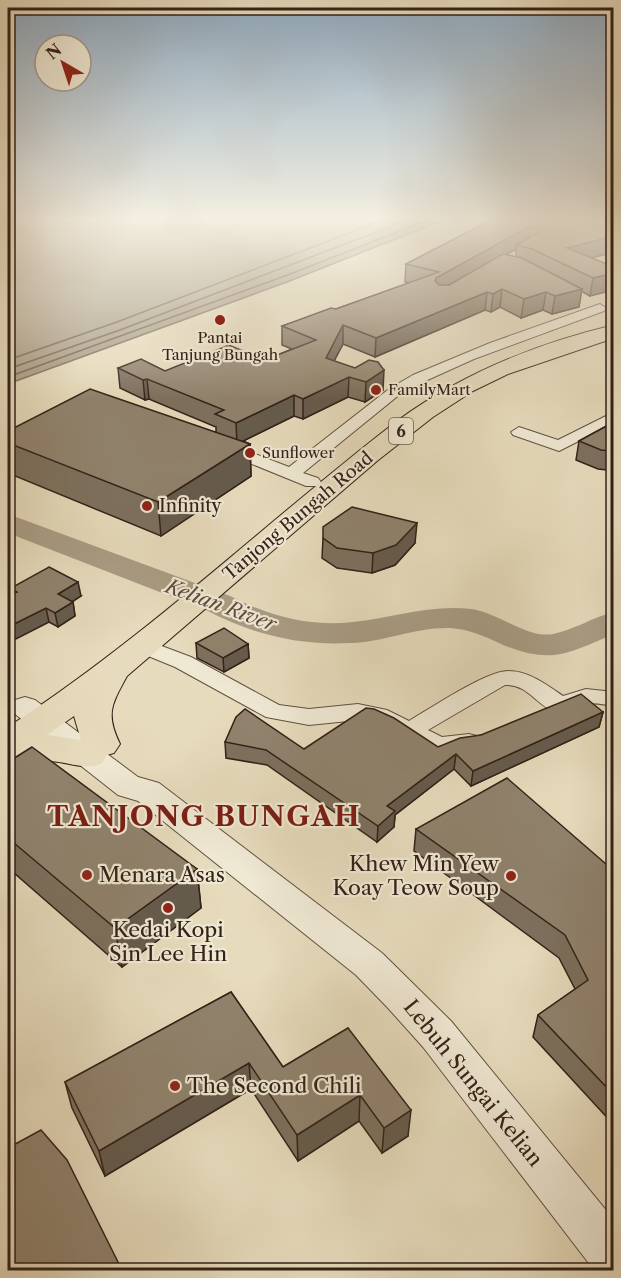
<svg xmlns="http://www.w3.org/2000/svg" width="621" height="1278" viewBox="0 0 621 1278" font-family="'Libre Caslon Text',serif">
	<rect width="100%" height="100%" fill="#e6dbbc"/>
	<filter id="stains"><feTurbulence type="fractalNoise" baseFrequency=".00333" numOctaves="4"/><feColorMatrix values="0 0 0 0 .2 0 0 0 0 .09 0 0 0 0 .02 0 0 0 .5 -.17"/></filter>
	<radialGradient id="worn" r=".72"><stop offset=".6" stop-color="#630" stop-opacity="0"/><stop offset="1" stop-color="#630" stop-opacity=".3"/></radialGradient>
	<path fill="#a99c84" stroke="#7a6b59" stroke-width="1.5" d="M 8,220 L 444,220 L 287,282 L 8,384 Z"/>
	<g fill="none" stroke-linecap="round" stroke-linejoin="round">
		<g stroke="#6e5e4e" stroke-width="1.5">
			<path d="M 8,360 L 117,322 L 383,220"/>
			<path d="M 8,369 L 120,330 L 408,220"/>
			<path d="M 8,377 L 285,276 L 428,220"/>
		</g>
		<path fill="#a99c84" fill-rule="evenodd" d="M 8,514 L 230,596 C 269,616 308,627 353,622 C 392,618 431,604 471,609 C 497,612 528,639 553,634 C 574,630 593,617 614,612 L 614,634 C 567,654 550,665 501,644 C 484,636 469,629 450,628 C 416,627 384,642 351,643 C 299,646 251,634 206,610 L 8,533 Z"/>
		<g stroke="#605041" stroke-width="2">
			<g id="minor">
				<path d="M 600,304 L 606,308 L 604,311 L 474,359 L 423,382 L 399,395 L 303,473 L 318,478 L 321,482 L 318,486 L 306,486 L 220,451 L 218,448 L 220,445 L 232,445 L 289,467 L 389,389 L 413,375 L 490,343 Z"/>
				<path d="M 614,412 L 614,423 L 559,451 L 513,435 L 511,432 L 519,427 L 558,440 Z"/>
				<path d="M 143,639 L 191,657 L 279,705 L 309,709 L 358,704 L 387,710 L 409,721 C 431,708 486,671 508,671 C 529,671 547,685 563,696 L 586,689 L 614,692 L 614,706 C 605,705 594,702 585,704 C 575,706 564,715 554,711 C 537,706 528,684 505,685 L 428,730 L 442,737 L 469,734 L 477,736 L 481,742 L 477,748 L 439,754 L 374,722 L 358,720 L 309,725 L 266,717 L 175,667 L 136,651 L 132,646 L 136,641 Z"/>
			</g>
		</g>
		<g stroke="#605041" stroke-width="2">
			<path id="tertiary" d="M 25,697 L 35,700 L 138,777 L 159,783 L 382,953 L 451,1021 L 614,1220 L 614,1270 L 594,1270 L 423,1047 L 388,1008 L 356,975 L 138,801 L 118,795 L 15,714 L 10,707 L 15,700 Z"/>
		</g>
		<g stroke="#332118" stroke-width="2">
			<path id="primary" d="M 614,325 L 614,338 L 508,374 L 473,391 L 433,417 L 377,461 L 127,676 C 112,704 105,713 120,744 L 114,753 L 107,755 L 101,764 C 82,770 69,762 50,761 C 35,761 22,765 8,768 L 8,727 C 147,637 266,522 397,421 C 463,373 535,344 614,325 ZM 74,716 L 81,740 L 47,735 Z"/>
		</g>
		<use href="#minor" fill="#efe8d3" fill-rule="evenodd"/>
		<use href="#tertiary" fill="#efe8d3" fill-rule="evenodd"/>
		<use href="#primary" fill="#e6dbbc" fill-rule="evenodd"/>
	</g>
	<g fill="#7c705e" stroke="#332118" stroke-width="1.5" fill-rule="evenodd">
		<path d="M 491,220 L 614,220 L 614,252 L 591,258 L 614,267 L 590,296 L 581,291 L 579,307 L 552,314 L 543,310 L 521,318 L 500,307 L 491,312 L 485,310 L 375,357 L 343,344 L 334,361 L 383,390 L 365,402 L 348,397 L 303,419 L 294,416 L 243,441 L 250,444 L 251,476 L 161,536 L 8,473 L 8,431 L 216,432 L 216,427 L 149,399 L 145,400 L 120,388 L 118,368 L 165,371 L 265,360 L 292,349 L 282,345 L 282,326 L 336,309 L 410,283 L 405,282 L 406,264 ZM 516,249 L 516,257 L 506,255 Z"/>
		<path d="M 612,423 L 614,468 L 607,470 L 598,469 L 576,460 L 579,441 Z"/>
		<path d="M 323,538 L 415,543 L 395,565 L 372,573 L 337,568 L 322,558 Z"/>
		<path d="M 11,588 L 81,596 L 72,602 L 73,602 L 75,616 L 58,627 L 49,622 L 12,594 Z"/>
		<path d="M 196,643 L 248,644 L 249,658 L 224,672 L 197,658 Z"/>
		<path d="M 603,712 L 599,727 L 471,786 L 454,769 L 395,815 L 394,827 L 377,842 L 267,765 L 226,758 L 225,742 L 304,749 L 438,747 L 481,735 Z"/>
		<path d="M 8,762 L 197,869 L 201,908 L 122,967 L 14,873 L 8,877 Z"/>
		<path d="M 416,829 L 614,871 L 614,1125 L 533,1037 L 538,1015 L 575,989 L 559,958 L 414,851 Z"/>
		<path d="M 231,992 L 283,1067 L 348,1028 L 408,1136 L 382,1153 L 359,1121 L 298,1161 L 251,1089 L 105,1176 L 72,1108 L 65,1082 Z"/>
	</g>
	<g fill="#655b4c" stroke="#332118" stroke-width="1.5">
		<path d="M 530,226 L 528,242 L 517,245 L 516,249 L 435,296 L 434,299 L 436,278 Z"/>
		<path d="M 614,236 L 614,252 L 564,265 L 567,248 Z"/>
		<path d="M 614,273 L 614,290 L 590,296 L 593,278 Z"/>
		<path d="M 502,289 L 500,307 L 491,312 L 493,294 Z"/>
		<path d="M 582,289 L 579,307 L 552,314 L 555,296 Z"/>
		<path d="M 487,292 L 485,310 L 375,357 L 376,338 Z"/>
		<path d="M 546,292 L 543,310 L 521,318 L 524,299 Z"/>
		<path d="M 343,325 L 343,344 L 325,378 L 326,358 Z"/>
		<path d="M 384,370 L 383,390 L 365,402 L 366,382 Z"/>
		<path d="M 349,377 L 348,397 L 303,419 L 303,399 Z"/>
		<path d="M 147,379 L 149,399 L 145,400 L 143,380 Z"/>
		<path d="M 294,395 L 294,416 L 237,444 L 236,423 Z"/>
		<path d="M 250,444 L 251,476 L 161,536 L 158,502 Z"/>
		<path d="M 614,450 L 614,468 L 607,470 L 611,451 Z"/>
		<path d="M 417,523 L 415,543 L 395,565 L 372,573 L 373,553 Z"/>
		<path d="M 78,582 L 81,596 L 61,609 L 58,594 Z"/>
		<path d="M 73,602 L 75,616 L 58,627 L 55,613 Z"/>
		<path d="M 46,608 L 49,622 L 8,643 L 8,627 Z"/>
		<path d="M 248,644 L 249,658 L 224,672 L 223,658 Z"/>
		<path d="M 603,712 L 599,727 L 471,786 L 473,771 Z"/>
		<path d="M 456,754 L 454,769 L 395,815 L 394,827 L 377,842 L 378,826 L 387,806 Z"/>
		<path d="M 8,850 L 14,873 L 8,877 Z"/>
		<path d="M 197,869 L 201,908 L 122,967 L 115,928 Z"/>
		<path d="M 249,1063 L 251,1089 L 105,1176 L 99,1151 Z"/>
		<path d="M 360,1095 L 359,1121 L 298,1161 L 297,1135 Z"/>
		<path d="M 411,1110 L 408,1136 L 382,1153 L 384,1128 Z"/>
	</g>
	<g fill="#90826d" stroke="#332118" stroke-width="1.5">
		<path d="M 491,220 L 614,220 L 614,236 L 567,248 L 614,267 L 614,273 L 593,278 L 532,249 L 517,245 L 539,232 L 538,229 L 530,226 L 436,278 L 435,281 L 439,285 L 449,285 L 503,254 L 522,258 L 582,289 L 555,296 L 546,292 L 524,299 L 502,289 L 493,294 L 487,292 L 376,338 L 343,325 L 326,358 L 355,368 L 369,360 L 378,362 L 384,370 L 366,382 L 349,377 L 303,399 L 294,395 L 236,423 L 215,414 L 224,410 L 147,379 L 143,380 L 118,368 L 141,359 L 165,371 L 229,345 L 265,360 L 316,340 L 282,326 L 331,308 L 336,309 L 439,272 L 406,264 Z"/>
		<path d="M 90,389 L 250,444 L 158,502 L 8,443 L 8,431 Z"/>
		<path d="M 612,423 L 614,423 L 614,450 L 611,451 L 601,450 L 579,441 Z"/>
		<path d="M 352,507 L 417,523 L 396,545 L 373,553 L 337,548 L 323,538 L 323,527 Z"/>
		<path d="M 49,567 L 78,582 L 58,594 L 73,602 L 55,613 L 46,608 L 8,627 L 8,596 L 17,592 L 11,588 Z"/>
		<path d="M 224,628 L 248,644 L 223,658 L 196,643 Z"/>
		<path d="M 581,694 L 603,712 L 473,771 L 456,754 L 387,806 L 395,811 L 378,826 L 266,750 L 225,742 L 236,717 L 245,709 L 304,749 L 366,708 L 374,709 L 394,718 L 438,747 L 460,738 L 481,735 Z"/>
		<path d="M 32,747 L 197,869 L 115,928 L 8,838 L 8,762 Z"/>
		<path d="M 507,778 L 614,871 L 614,1095 L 538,1015 L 588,980 L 565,935 L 416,829 Z"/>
		<path d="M 231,992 L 283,1067 L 348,1028 L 411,1110 L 384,1128 L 360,1095 L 297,1135 L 249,1063 L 99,1151 L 65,1082 Z"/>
		<path d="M 41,1130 L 67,1160 L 122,1270 L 8,1270 L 8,1148 Z"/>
	</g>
	<linearGradient id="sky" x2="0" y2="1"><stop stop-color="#8faac0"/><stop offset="0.55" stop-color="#f4efe1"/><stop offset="1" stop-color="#f4efe1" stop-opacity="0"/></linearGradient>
	<rect width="621" height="399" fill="url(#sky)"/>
	<g fill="#8f2418" stroke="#efe8d3" stroke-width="2">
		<circle cx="220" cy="320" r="6"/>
		<circle cx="376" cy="390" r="6"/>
		<circle cx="250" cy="453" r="6"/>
		<circle cx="147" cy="506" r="6"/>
		<circle cx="87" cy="875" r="6"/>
		<circle cx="511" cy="876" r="6"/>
		<circle cx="168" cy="908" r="6"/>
		<circle cx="175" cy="1086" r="6"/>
	</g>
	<g text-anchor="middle" stroke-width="4.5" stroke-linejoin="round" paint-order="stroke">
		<g font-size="15" fill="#332118" stroke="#efe8d3" text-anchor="start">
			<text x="220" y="343" text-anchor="middle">Pantai<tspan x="220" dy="17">Tanjung Bungah</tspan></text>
			<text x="388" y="395">FamilyMart</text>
			<text x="262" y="458">Sunflower</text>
		</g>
		<rect fill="#efe8d3" stroke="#6b5d50" stroke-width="1.5" x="389" y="418" width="24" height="26" rx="4.5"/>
		<g font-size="16" font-weight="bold" fill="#332118">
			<text x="401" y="437">6</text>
		</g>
		<g font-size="18" fill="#332118" stroke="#efe8d3" text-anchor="start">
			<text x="159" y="512">Infinity</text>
		</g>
		<g font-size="18" fill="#332118" stroke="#efe8d3">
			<text transform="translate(298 516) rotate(-40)" y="6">Tanjong Bungah Road</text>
		</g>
		<g font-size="20" font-style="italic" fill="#5c4c3e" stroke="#efe8d3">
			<text transform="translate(221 605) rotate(20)" y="7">Kelian River</text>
		</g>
		<g font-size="21" fill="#332118" stroke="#efe8d3" text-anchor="start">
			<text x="499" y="871" text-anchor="end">Khew Min Yew<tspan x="499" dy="24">Koay Teow Soup</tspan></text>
			<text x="99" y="882">Menara Asas</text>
			<text x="168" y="937" text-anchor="middle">Kedai Kopi<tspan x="168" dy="24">Sin Lee Hin</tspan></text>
			<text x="187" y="1093">The Second Chili</text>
		</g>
		<g font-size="21" fill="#332118" stroke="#efe8d3">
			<text transform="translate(473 1083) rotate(51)" y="7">Lebuh Sungai Kelian</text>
		</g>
		<g font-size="28" font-weight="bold" letter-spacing="1.5" fill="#7a1f14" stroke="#efe8d3">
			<text x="204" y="826">TANJONG BUNGAH</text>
		</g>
	</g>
	<rect width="621" height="1278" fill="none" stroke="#e6dbbc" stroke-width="30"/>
	<rect x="9" y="9" width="603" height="1260" fill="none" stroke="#332118" stroke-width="3"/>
	<rect x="15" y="15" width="591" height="1248" fill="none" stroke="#332118" stroke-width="1.5"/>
	<g transform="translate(63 63) rotate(321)"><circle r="28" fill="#efe8d3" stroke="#a49888" stroke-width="1.5"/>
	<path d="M0-4.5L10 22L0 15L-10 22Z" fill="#8f2418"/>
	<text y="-9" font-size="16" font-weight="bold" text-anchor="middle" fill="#332118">N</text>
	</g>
	<rect width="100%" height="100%" filter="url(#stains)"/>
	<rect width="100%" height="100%" fill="url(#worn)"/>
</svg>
